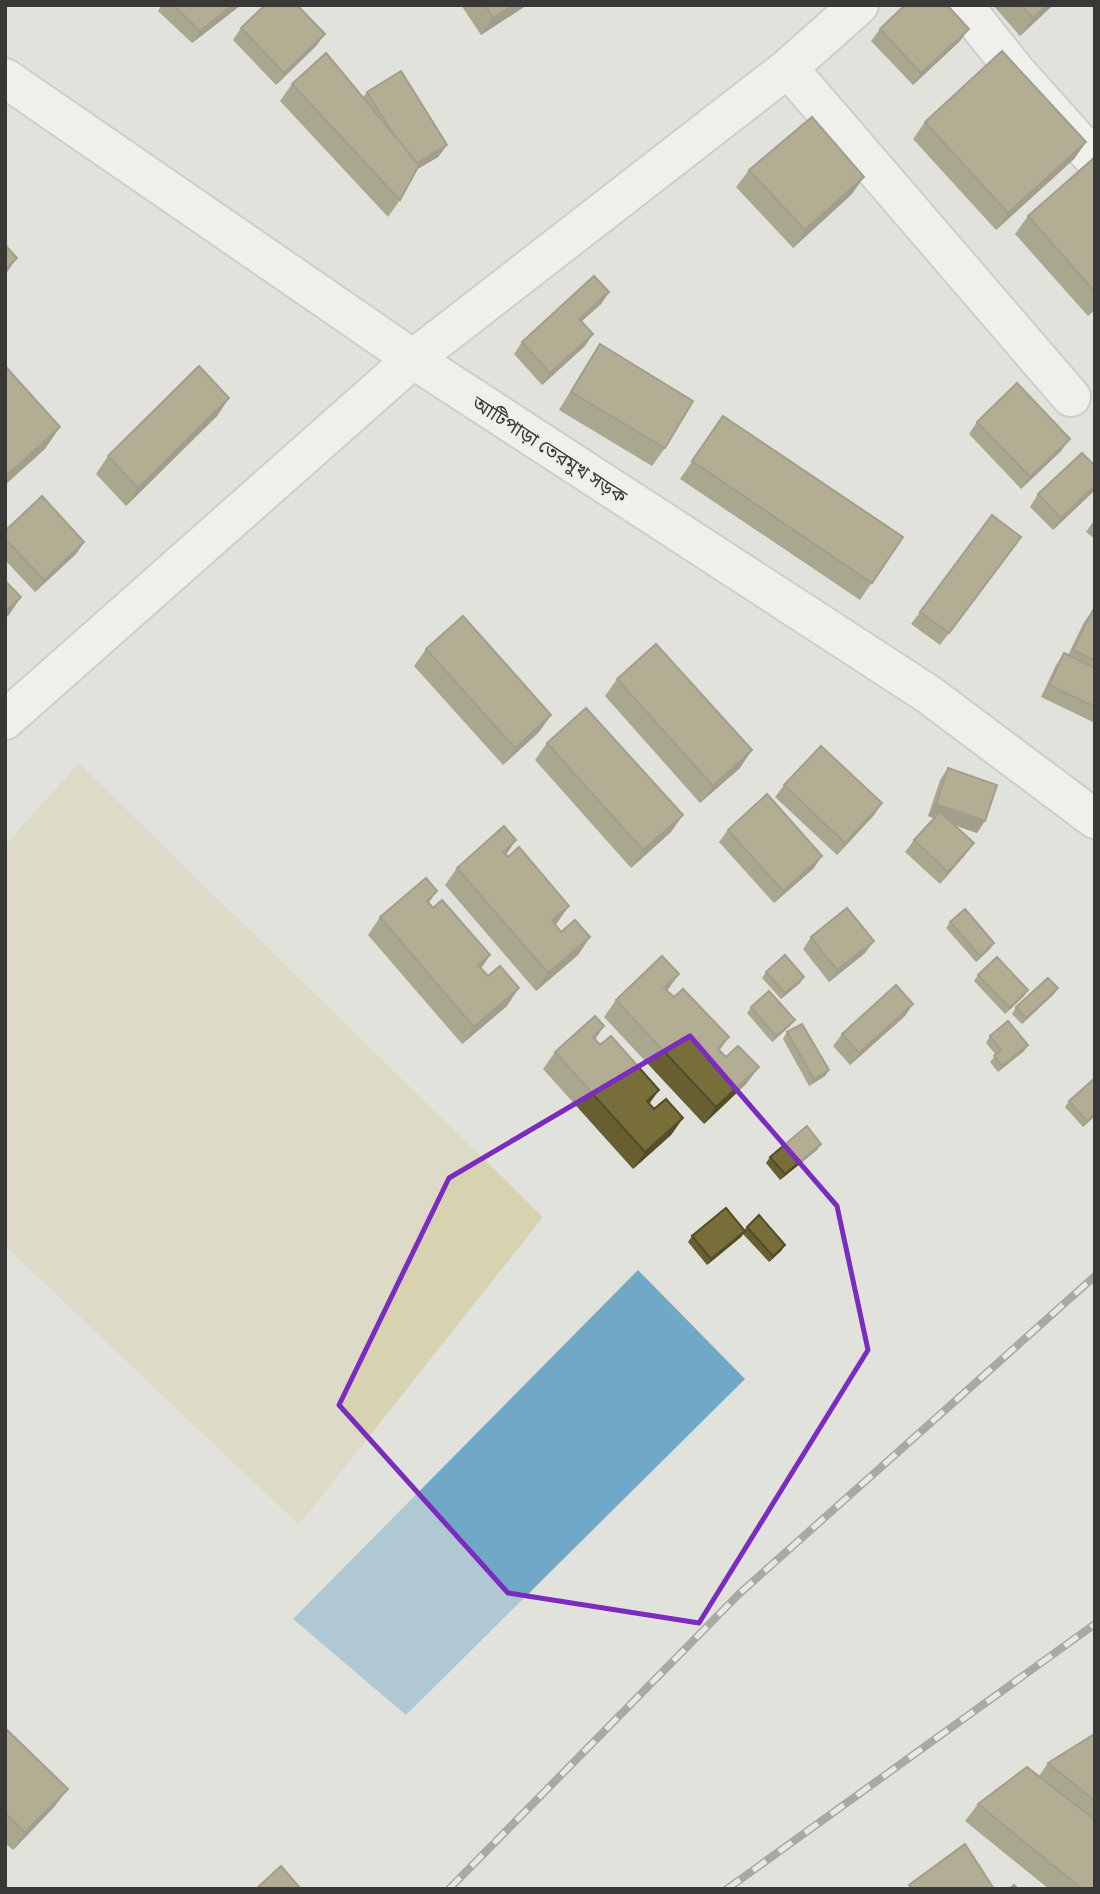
<svg xmlns="http://www.w3.org/2000/svg" width="1100" height="1894" viewBox="0 0 1100 1894" font-family="'Exo 2','Noto Sans Bengali',sans-serif">
<style>
.green{fill:#d7d2b0}
.water{fill:#72a8c7}
.lines{fill:none;stroke-linecap:round;stroke-linejoin:round}
.minor-casing{stroke:#b5b4af;stroke-width:42}
.major-casing{stroke:#b5b4af;stroke-width:42}
.minor{stroke:#fff;stroke-width:38}
.major{stroke:#fff;stroke-width:38}
.rail-casing{stroke:#62625f;stroke-width:8}
.rail{stroke:#f0efe9;stroke-width:5;stroke-dasharray:16;stroke-linecap:butt}
.wall{fill:#675f32}
.shaded-wall{fill:#544d29}
.building{fill:#786e3a;stroke:#544d29;stroke-width:2}
.marked{fill:none;stroke:#7b2cbf;stroke-width:5;stroke-linejoin:round}
.labels{text-anchor:middle;dominant-baseline:central;stroke-width:7;stroke-linejoin:round;paint-order:stroke}
.street-label{font-size:19px;fill:#383836;stroke:#f0efe9}
</style>
<rect width="100%" height="100%" fill="#e2e2dc"/>
<path class="green" d="M79,763l464,454 -244,308 -294,-279v-401z"/>
<path class="water" d="M638,1270l107,109 -339,336 -113,-96z"/>
<g class="lines">
<defs>
<path id="minor" d="M963,5l55,69 77,86
M788,68l283,329
M5,720l408,-361 375,-291 71,-63"/>
<path id="major" d="M5,78l408,281 515,335 167,125"/>
</defs>
<use href="#minor" class="minor-casing"/>
<use href="#major" class="major-casing"/>
<use href="#minor" class="minor"/>
<use href="#major" class="major"/>
<defs>
<path id="rail" d="M449,1889l290,-295 356,-318
M727,1889l368,-265"/>
</defs>
<use href="#rail" class="rail-casing"/>
<use href="#rail" class="rail"/>
</g>
<path class="wall" d="M162,5h79l-49,38 -34,-32z
M461,5h66l-46,30z
M993,5h60l-33,31z
M241,28l84,6 -9,12 -40,39 -43,-45z
M880,29l80,12 -47,44 -42,-44z
M292,84l71,13 4,-5 80,53 -9,12 -22,13 -16,30 -12,17 -108,-116z
M925,122l161,20 -12,17 -78,71 -83,-91z
M1095,157v153l-7,6 -73,-82 13,-18z
M749,170l103,24 -59,54 -57,-61z
M609,292l-8,12 -20,18 4,24 -43,39 -28,-31 8,-12z
M600,344l65,104 -13,18 -93,-56 29,-48z
M229,398l-12,18 -91,90 -30,-32 12,-18z
M723,416l180,121 -43,63 -180,-121z
M977,422l84,29 -40,38 -52,-55z
M1095,490l-42,40 -23,-23 8,-13z
M1095,519v20l-9,-7z
M5,531l79,11 -8,12 -41,38 -30,-32z
M1021,537l-81,108 -29,-21 9,-12z
M1093,610l2,1v112l-54,-26 15,-32 8,-12 4,2 16,-33z
M426,649l125,66 -12,17 -36,33 -89,-99z
M617,679l123,89 -40,35 -95,-107z
M547,743l124,89 -40,36 -96,-108z
M948,768l29,65 -23,-8 11,30 -25,29 -35,-32 9,-12 20,-22 -6,-2 12,-36z
M784,785l98,18 -8,12 -37,40 -62,-58z
M728,830l86,38 -40,35 -55,-61z
M506,855l51,68 -2,2 6,7 29,5 -12,18 -42,36 -91,-106 12,-17z
M429,903l4,5 57,47 -9,13 26,38 -45,38 -94,-109 12,-18z
M950,922l40,27 -14,13 -30,-34z
M811,937l54,16 -36,29 -26,-33z
M766,972l34,11 -19,16 -19,-21z
M679,974l-12,17 59,66 33,10 -13,17 -42,40 -100,-107 12,-17z
M978,975l46,21 -19,18 -31,-33z
M1054,994l-32,30 -10,-10 4,-7z
M751,1007l39,19 -18,16 -25,-29z
M905,1016l-55,49 -17,-19 9,-12z
M787,1032l38,44 -16,10 -26,-47z
M990,1036l38,9 -4,6 -26,21 -8,-10 6,-7 -10,-12z
M595,1040l59,69 29,9 -12,17 -38,34 -90,-100 12,-17z
M1069,1101l26,15 -12,11 -18,-20z
M821,1144l-4,6 -37,30 -14,-17 4,-6z
M747,1227l38,18 -4,6 -12,11 -26,-28 -2,3 -34,28 -19,-23 4,-6 52,-6z
M5,1728l50,78 -42,44 -8,-7z
M1095,1736v153h-46l-84,-68 13,-17 61,-28 9,-13z"/>
<path class="shaded-wall" d="M233,5h8l-49,38 8,-12z
M513,5h14l-46,30 12,-17z
M1047,5h6l-33,31 13,-18z
M969,29l-9,12 -47,44 8,-12z
M325,34l-9,12 -40,39 8,-12z
M1086,142l-12,17 -78,71 12,-17z
M447,145l-9,12 -34,20 9,-12z
M864,177l-12,17 -59,54 12,-18z
M17,258l-12,17v-6z
M609,292l-8,12 -31,27 9,-12z
M593,334l-8,12 -43,39 8,-12z
M229,398l-12,18 -91,90 12,-18z
M60,427l-15,22 -40,36v-8z
M1070,439l-9,12 -40,38 9,-12z
M1095,486v4l-42,40 8,-12z
M84,542l-8,12 -41,38 9,-12z
M21,597l-12,18 -4,3v-6z
M551,715l-12,17 -36,33 12,-17z
M752,750l-12,18 -40,35 13,-17z
M882,803l-8,12 -37,40 8,-12z
M936,804l49,17 -8,12 -49,-17z
M683,815l-12,17 -40,36 12,-18z
M516,840l-12,18 -1,-6z
M974,843l-9,12 -25,29 8,-12z
M822,856l-8,12 -40,35 9,-12z
M437,891l-12,17 2,-7z
M569,906l-12,17 -17,15 12,-18z
M590,937l-12,18 -42,36 12,-18z
M874,941l-9,12 -36,29 8,-12z
M994,943l-4,6 -14,13 4,-6z
M490,955l-12,18v-8z
M679,974l-13,17 -2,-3z
M804,977l-4,6 -19,16 4,-6z
M519,988l-12,18 -45,38 12,-17z
M1058,988l-4,6 -32,30 4,-6z
M1028,990l-4,6 -19,18 5,-6z
M913,1004l-8,12 -55,49 9,-12z
M795,1020l-5,6 -18,16 4,-6z
M604,1026l-12,18 1,-7z
M729,1037l-12,17v-6z
M1028,1045l-4,6 -26,21 4,-6z
M759,1067l-13,17 -42,40 12,-17z
M829,1070l-4,6 -16,10 5,-7z
M659,1090l-12,17v-6z
M1095,1114v2l-12,11 4,-6z
M683,1118l-12,17 -38,34 12,-17z
M821,1144l-4,6 -37,30 5,-6z
M745,1231l-4,6 -34,28 4,-6z
M785,1245l-4,6 -12,11 4,-6z
M68,1789l-13,17 -42,44 12,-18z"/>
<path class="building" d="M173,5h60l-33,26z
M265,5h32l28,29 -41,39 -43,-45z
M485,5h28l-20,13z
M905,5h42l22,24 -48,44 -41,-44z
M1021,5h26l-14,13z
M1002,51l84,91 -78,71 -83,-91z
M326,53l93,112 -19,35 -108,-116z
M401,71l46,74 -30,18 -23,-28 -27,-43z
M812,117l52,60 -59,53 -56,-60z
M1095,157v135l-67,-76z
M5,245l12,13 -12,11z
M594,276l15,16 -30,27 14,15 -43,39 -28,-31z
M600,344l93,57 -28,47 -94,-56z
M5,366l55,61 -55,50z
M199,366l30,32 -91,90 -30,-32z
M1017,383l53,56 -40,38 -53,-55z
M723,416l180,121 -31,46 -180,-122z
M1082,453l13,13v20l-34,32 -23,-24z
M42,496l42,46 -40,38 -39,-41v-8z
M992,515l29,22 -72,96 -29,-21z
M5,581l16,16 -16,15z
M1093,610l2,1v50l-22,-11z
M463,616l88,99 -36,33 -89,-99z
M656,644l96,106 -39,36 -96,-107z
M1064,653l31,15v39l-46,-22z
M586,708l97,107 -40,35 -96,-107z
M821,746l61,57 -37,40 -61,-58z
M948,768l49,17 -12,36 -49,-17z
M767,794l55,62 -39,35 -55,-61z
M940,812l34,31 -26,29 -34,-32z
M504,826l12,14 -13,12 5,5 11,-10 50,59 -17,14 9,12 14,-12 15,17 -42,36 -91,-105z
M426,878l11,13 -10,10 6,7 9,-8 48,55 -12,10 10,11 12,-10 19,22 -45,39 -94,-110z
M847,908l27,33 -37,29 -26,-33z
M965,909l29,34 -14,13 -30,-34z
M785,955l19,22 -19,16 -19,-21z
M662,956l17,18 -15,14 10,9 9,-8 46,48 -12,11 9,9 12,-11 21,21 -43,40 -100,-107z
M997,957l31,33 -18,18 -32,-33z
M1048,978l10,10 -32,30 -10,-11z
M896,985l17,19 -54,49 -17,-19z
M769,991l26,29 -19,16 -25,-29z
M595,1016l9,10 -11,11 7,8 11,-9 48,54 -12,11 7,8 12,-10 17,19 -38,34 -90,-100z
M1008,1021l20,24 -26,21 -8,-10 7,-6 -11,-14z
M802,1024l27,46 -15,9 -27,-47z
M1095,1078v36l-8,7 -18,-20z
M807,1126l14,18 -36,30 -15,-17z
M726,1208l19,23 -34,28 -19,-23z
M759,1215l26,30 -12,11 -26,-29z
M5,1728l63,61 -43,43 -20,-19z
M1093,1735l2,1v65l-47,-38z
M1027,1767l68,53v69h-13l-104,-85z
M965,1844l29,45h-82l-3,-4z
M281,1866l20,23h-45z
M1014,1885l4,4h-9z"/>
<path d="M0 0H1100V1894H0ZM690,1036l147,170 31,144 -169,273 -191,-30 -169,-188 110,-227z" fill="#e2e2dc" fill-opacity=".55" fill-rule="evenodd"/>
<path class="marked" d="M690,1036l147,170 31,144 -169,273 -191,-30 -169,-188 110,-227z"/>
<g class="labels">
<g class="street-label">
<text transform="translate(550 449) rotate(33)">আটিপাড়া তেরমুখ সড়ক</text>
</g>
</g>
<rect width="1100" height="1894" fill="none" stroke="#383836" stroke-width="14"/>
</svg>
